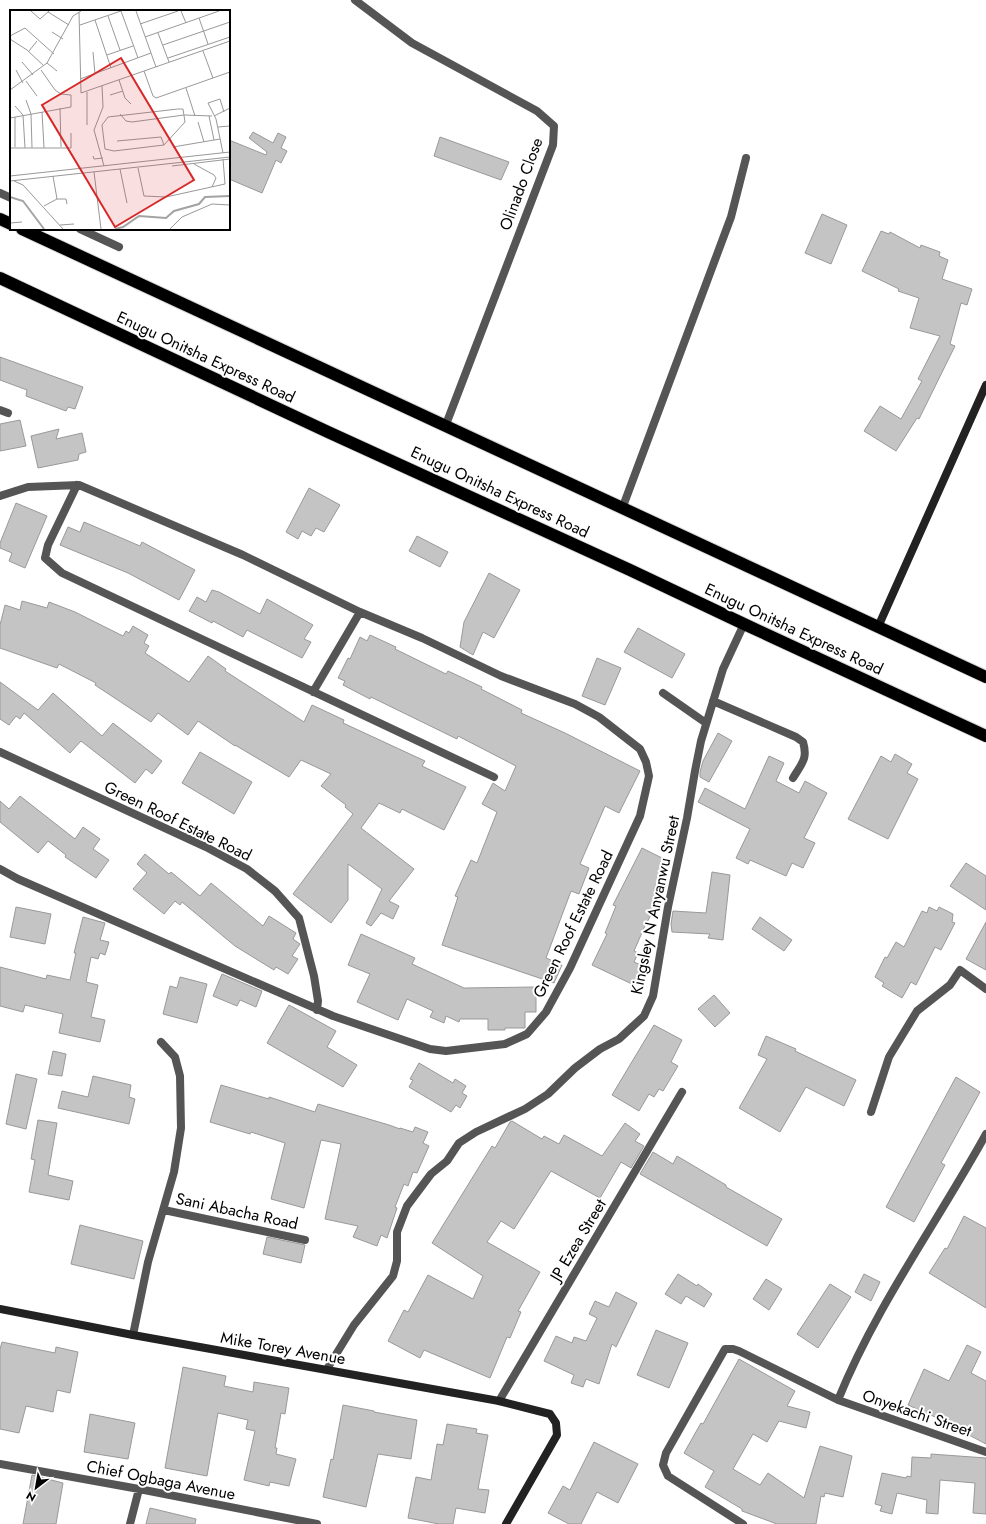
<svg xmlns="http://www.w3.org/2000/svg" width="986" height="1524" viewBox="0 0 986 1524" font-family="Jost,sans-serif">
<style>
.building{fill:#c4c4c4;stroke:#999}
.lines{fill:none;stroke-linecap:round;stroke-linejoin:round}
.highway-casing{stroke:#dbdbdb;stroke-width:14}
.street{stroke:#555;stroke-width:8}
.secondary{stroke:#222;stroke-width:8}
.highway{stroke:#000;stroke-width:12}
.labels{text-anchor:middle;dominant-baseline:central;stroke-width:4;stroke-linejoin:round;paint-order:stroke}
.street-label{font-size:16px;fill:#000;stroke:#fff}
.inset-river{fill:none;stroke:#a3a3a3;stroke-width:2}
.inset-road{fill:none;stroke:#999;stroke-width:1}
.view{fill:#d62828;fill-opacity:0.15;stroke:#d62828;stroke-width:2}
.inset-edge{fill:none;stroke:#000;stroke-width:2}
</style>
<rect width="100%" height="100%" fill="#fff"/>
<path class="building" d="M253,132l20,11 5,-10 8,4 -5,11 6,3 -6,12 -5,-3 -14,33 -33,-14v-39l37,15 1,-3 -18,-14z
M440,137l69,25 -8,18 -67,-24z
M822,214l25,11 -16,39 -26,-11z
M881,231l8,3 1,-2 30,16 1,-3 19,7 -1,4 9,4 -6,19 30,10 -5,16 -6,-2 -11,41 5,2 -36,73 -2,-1 -21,33 -32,-20 16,-25 21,13 21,-38 -4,-2 22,-43 -30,-8 9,-30 -21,-7 1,-2 -37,-18z
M0,357l83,30 -8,22 -7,-2 -2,4 -40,-15 1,-6 -27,-10z
M20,420l6,26 -26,5v-27z
M59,429l-3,10 26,-6 4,19 -7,2 -1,6 -40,8 -7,-32z
M309,488l31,17 -16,27 -8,-4 -5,8 -9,-5 -4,8 -12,-7z
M16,503l31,13 -22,52 -16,-7 3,-8 -12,-5v-5z
M84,522l56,24 2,-4 53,28 -16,30 -51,-27 -68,-28 8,-18 12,5z
M417,536l31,16 -8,15 -31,-16z
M489,573l31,17 -26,48 -11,-6 -10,23 -13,-8 4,-25z
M212,590l7,2 41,22 7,-15 46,26 -9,14 7,3 -9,16 -55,-28 -4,7 -30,-16 -1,2 -23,-12 8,-14 9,5z
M22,601l25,7 2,-6 26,10 48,24 3,-5 3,2 4,-7 15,9 -4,8 5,3 -4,7 44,29 19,-26 18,13 -1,2 79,51 8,-17 32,15 -1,3 82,38 -3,5 44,21 -22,43 -42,-21 -2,4 -21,-10 -18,25 53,41 -25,32 10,5 -6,13 -12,-6 -10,13 -5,-3 16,-34 -34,-25v36l-17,23 -38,-29 60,-80 -8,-7 1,-2 -25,-19 10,-12 -30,-14 -12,17 -54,-32v1l-37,-25 -10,14 -30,-22 -7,9 -56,-37 1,-2 -37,-19 -2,4 -57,-20v-23l5,-20 15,5z
M638,628l47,26 -13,24 -48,-26z
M370,635l26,12 -1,2 51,25 2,-3 34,16 -1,2 41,21 -1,3 44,20 75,38 -21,42 -14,-7 -25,58 9,4 -10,26 -8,-3 -25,67 16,7 -8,18 -112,-38 16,-48 -3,-1 16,-36 6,3 20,-51 -15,-8 11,-21 12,8 11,-25 -58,-30 -1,3 -86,-42 -1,2 -27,-14 2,-4 -7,-3 10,-20 2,1 10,-22 7,4z
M597,658l24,10 -16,37 -23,-9z
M0,682l38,28 15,-17 49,43 11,-13 49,38 -10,13 -6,-5 -11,14 -54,-42 -11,12 -46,-40 -4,6 -4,-3 -7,9 -9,-6z
M718,733l14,8 -23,41 -9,-5v-5l3,-11z
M200,752l52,30 -18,32 -52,-31z
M895,754l17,10 -5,9 11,6 -30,60 -40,-20 33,-63 10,6z
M769,756l15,7 -8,18 23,12 6,-12 22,12 -23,45 11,5 -12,25 -11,-5 -6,13 -36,-16 -2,4 -12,-6 14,-29 -52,-27 7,-14 40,21z
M20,796l55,43 8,-12 17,12 -7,10 16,11 -13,18 -31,-21 1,-2 -18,-14 -10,12 -38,-31v-21l9,8z
M642,848l26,13 -14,28 8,5 -18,34 -10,23 4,2 -4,9 9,4 -9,19 -42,-20 15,-31 -2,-1 11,-27 -3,-1z
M145,854l24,20 2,-2 29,24 11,-13 52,43 6,-10 27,17 -3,6 7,5 -8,12 6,3 -10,15 -12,-7 -2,3 -39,-24 -53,-44 -2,3 -5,-4 -11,13 -31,-25 14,-16 -10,-9z
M966,863l20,13v34l-36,-24z
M712,872l18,3 -7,65 -15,-2 2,-4 -38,-2 -1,-8 2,-13 33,2z
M16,907l35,7 -6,30 -35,-7z
M929,907l8,4 2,-4 14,7 -1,8 3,1 -14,27 -6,-3 -19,38 -5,-3 -9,16 -20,-12 2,-3 -9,-6 10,-20 2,1 9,-16 8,5 18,-36 5,2z
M83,917l22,6 -5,17 9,2 -4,13 -5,-2 -2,6 -7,-2 -5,25 12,3 -7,32 14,3 -5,22 -41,-9 4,-19 -38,-9 -2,7 -23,-6v-39l46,12 1,-4 23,5 6,-27h-2z
M760,917l32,23 -8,11 -32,-22z
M986,922v48l-20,-11z
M361,934l54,24 -3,6 52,24 72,-1v25h-11v16h-20v2h-17v-11h-28l-1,3 -13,-6 -2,7 -14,-6 3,-6 -26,-12 -9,21 -41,-18 13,-28 -22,-9z
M222,974l40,17 -6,16 -16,-7 -3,6 -24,-10z
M180,977l27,7 -10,39 -34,-9 7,-28 7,2z
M714,995l16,18 -15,14 -17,-18z
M289,1005l47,26 -9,16 30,18 -14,22 -76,-44z
M654,1025l28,15 -11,22 7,4 -15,25 -4,-2 -5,8 -5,-3 -10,17 -27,-16z
M766,1036l30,13 -1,2 61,29 -12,26 -38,-19 -26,45 -41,-24 28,-49 -9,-4z
M53,1051l13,3 -4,22 -14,-2z
M419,1063l34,20 2,-4 11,7 -4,7 5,3 -7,12 -4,-3 -5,7 -42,-25 4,-7 -3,-1z
M16,1074l21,5 -11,50 -20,-5z
M93,1076l38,9 -2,12 6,2 -6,25 -71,-16 4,-17 26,6z
M956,1077l24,15 -39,71 4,2 -31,57 -28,-15z
M221,1085l48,14v-2l46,15 3,-8 71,21 11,4v-1l13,4 2,-5 13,5 -5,11 6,3 -12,27 -4,-1 -5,14 -4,-2 -9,23 2,1 -10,30 -6,-3 -4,11 -24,-9 5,-11 -33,-7 16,-75 -20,-4 -17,68 -33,-9 14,-56 -34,-11 -1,2 -40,-12z
M38,1120l19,3 -9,52 25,6 -4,19 -40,-8 6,-32 -4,-1z
M512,1121l30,18 2,-3 15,8 5,-9 38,21 23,-33 15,11 -5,7 9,5 -13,22 -10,-6 -21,36 -49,-27 -37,58 -13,-8 -14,21 53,30 -22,39 3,1 -11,26 -3,-1 -17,41 -66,-28 -4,8 -32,-17 16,-31 4,2 20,-37 45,24 10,-23 -51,-33 60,-97 3,2 15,-26z
M653,1152l20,12 4,-8 49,29v2l56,32 -15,27 -127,-72z
M964,1216l22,12v80l-57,-35 16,-25 2,1z
M80,1225l63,16 -9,38 -63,-15z
M267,1237l38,8 -4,18 -38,-9z
M678,1274l19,12 1,-2 14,10 -8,13 -18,-11 -5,8 -16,-10z
M864,1274l16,8 -9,19 -16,-9z
M766,1279l16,10 -13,21 -16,-11z
M830,1284l21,13 -33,51 -21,-14z
M616,1292l21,11 -21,44 -4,-3 -13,40 -13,-5 -3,8 -12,-4 3,-8 -30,-14 12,-25 16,7 2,-6 12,4 11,-23 -8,-4 6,-13 14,6z
M656,1330l32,13 -19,45 -32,-13z
M2,1342l53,11 1,-6 22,5 -8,41 -13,-3 -4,22 -27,-6 -7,27 -19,-4v-80z
M967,1345l14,7 -10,21 15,8v63l-51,-27 -27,-12 16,-36 25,12z
M739,1359l56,32 -8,15 23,6 -4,16 -27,-7 -12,21 -14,-8 -20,35 27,16 8,-12 36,25 16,-52 32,10 -9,41 -18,-4 -1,4 -3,-1 -5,28h-39l-35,-13v-2l-37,-22 9,-16 -30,-18 17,-30 2,1z
M183,1367l43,9 -2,10 29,6 1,-10 35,6 -4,26 -4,-1 -6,35h2l-1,6 20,5 -7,27 -19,-4 -1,4 -25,-6 11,-49 -9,-2 2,-9 -30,-7 -11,63 -42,-8z
M343,1405l31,6v1l43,8 -6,39 -33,-5 -12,53 -43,-10 8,-38 2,1z
M90,1414l45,9 -7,36 -44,-7z
M447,1424l30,5 -1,4 12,2 -10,54 11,1 -4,23 -29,-5 -3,16h-14l-31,-6 8,-41 15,3 6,-36 6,1z
M594,1442l44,22 -20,39 -21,-11 -16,32h-12l-21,-11 15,-27 7,4z
M931,1454l55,4v56l-13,-1 2,-30 -35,-3 -2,34 -12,-1 1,-13 -30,-7 -5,21 -12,-3 2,-5 -7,-2 7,-31 24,5 1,-2 4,1 1,-20 19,1z
M32,1475l31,8 -7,41h-33z
M150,1508l46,11 -1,5h-49z"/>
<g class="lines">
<defs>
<path id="highway" d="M0,219l11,5
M22,229l964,448
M0,278l328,154 302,138 114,54 242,112"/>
</defs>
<use href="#highway" class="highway-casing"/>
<path class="street" d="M355,0l57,43 125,68 17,15 -1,19 -108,282
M0,193l11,5
M80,229l39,18
M0,410l8,3
M77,485l-29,60 -3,13 17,15 432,204
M0,496l28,-9 51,-2 164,70 117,57 62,26 79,38 74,28 24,13 41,32 6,13 3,14 -9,40 -70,152 -24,44 -19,22 -22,10 -59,7 -16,-2 -97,-33 -315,-137 -18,-10
M622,509l109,-292 15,-59
M313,692l47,-80
M663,693l43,30
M713,701l83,36 7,5c5,17 -1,21 -10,36
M0,752l206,95 41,22 28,22 24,27 15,58 4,25 -1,9
M871,1112l18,-55 28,-46 33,-26 10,-15 26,19
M164,1210l141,30
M133,1335l15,-73 26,-90 7,-44 -1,-52 -5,-19 -14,-15
M327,1369l27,-44 39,-49 4,-15v-29l10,-26 24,-32 16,-13 12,-18 17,-11 49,-23 23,-15 27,-26 25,-19 19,-10 25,-23 9,-20 15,-89 19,-89 8,-47 6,-30 22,-72 21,-45
M838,1400c38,-94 99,-177 148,-266
M499,1401l183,-309
M0,1464l139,25 178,35
M130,1524l9,-35
M743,1524l-75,-48 -5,-11 3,-12 59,-104h8l6,2 99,49 148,52"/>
<path class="secondary" d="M878,627l108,-242
M0,1309l133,26 366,66 51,13 6,9 1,12 -51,89"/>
<use href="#highway" class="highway"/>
</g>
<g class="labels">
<g class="street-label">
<text transform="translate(521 184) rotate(-70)">Olinado Close</text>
<text transform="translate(206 357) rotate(25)">Enugu Onitsha Express Road</text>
<text transform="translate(500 492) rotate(25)">Enugu Onitsha Express Road</text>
<text transform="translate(794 629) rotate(25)">Enugu Onitsha Express Road</text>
<text transform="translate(178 821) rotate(26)">Green Roof Estate Road</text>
<text transform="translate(655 905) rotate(-78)">Kingsley N Anyanwu Street</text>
<text transform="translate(573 924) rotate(-64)">Green Roof Estate Road</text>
<text transform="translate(237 1211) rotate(12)">Sani Abacha Road</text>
<text transform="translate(578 1240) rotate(-59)">JP Ezea Street</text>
<text transform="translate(283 1348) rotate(10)">Mike Torey Avenue</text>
<text transform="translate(917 1413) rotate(19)">Onyekachi Street</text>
<text transform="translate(161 1480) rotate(11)">Chief Ogbaga Avenue</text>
</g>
</g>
<g transform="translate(10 10)">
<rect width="220" height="220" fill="#fff"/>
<path class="inset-river" d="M0,187l13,4 21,28M105,219l8,-2 16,-11 27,2 8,-7 25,-7 6,-7 25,-1"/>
<path class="inset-road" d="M21,1l9,8 9,-8M111,1l17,47M126,1l20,56M171,1l5,12M38,2l21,13M69,2l2,81M98,6l12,34M189,8l9,26M85,10l16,48M130,14l38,-13M70,15l41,-14M42,22l11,7M148,23l11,29M0,26l15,-8 29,26M135,27l74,-26M0,29l17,11 17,16M153,35l67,-23M19,41l8,-10M193,41l10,27M83,42l2,22M97,45l26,-9M158,48l62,-21M12,52l11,13M37,53l10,8M6,60l7,13M134,61l9,25 3,2 74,-26M70,69l71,-26M109,70l6,18 6,6M16,71l11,15M92,76l1,21 -9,23 10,36M176,78l9,28M0,80l37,-27 26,-47 8,-5M77,82v33M71,83l149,-52M100,85l13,-4M16,90l5,14 1,34M5,96l8,9 2,33M50,98l1,39M168,99h5l2,13 -21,23 -50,6 -9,-2 -3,-24 6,-8zM32,102l2,36M110,104l6,7 6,1 52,-7 28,1M199,106l5,24M204,106l16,-8M5,107v30M0,108l61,-11v-12l-10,-1 -6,-4 -14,-20M188,112l6,20M208,117l12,-1M107,131l44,-4 3,8M163,137l47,-8M0,138h61v-15M213,143l-7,-34 -8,-16 12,-4 4,13M83,146l1,3 9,-1M184,154l20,11 2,3 -4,9M162,156l58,-7M128,158l6,28 22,1 59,-13 -2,-25M110,159l7,34M84,162l7,57M0,166l220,-24M43,166l4,23M0,171l220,-24M4,171l9,4 40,44M34,196l13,-7h9l1,5M0,213l12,-1M50,215l14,-1M160,219l12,-12 30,-13 18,1"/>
<path class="view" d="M111,48l73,122 -79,47 -73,-122z"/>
<rect width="220" height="220" class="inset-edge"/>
</g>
<g transform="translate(36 1488) rotate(211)" stroke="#ffffff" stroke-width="3" paint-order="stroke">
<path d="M0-3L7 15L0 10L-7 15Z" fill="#000000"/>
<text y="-6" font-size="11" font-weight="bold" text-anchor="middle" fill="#000000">N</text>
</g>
</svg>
